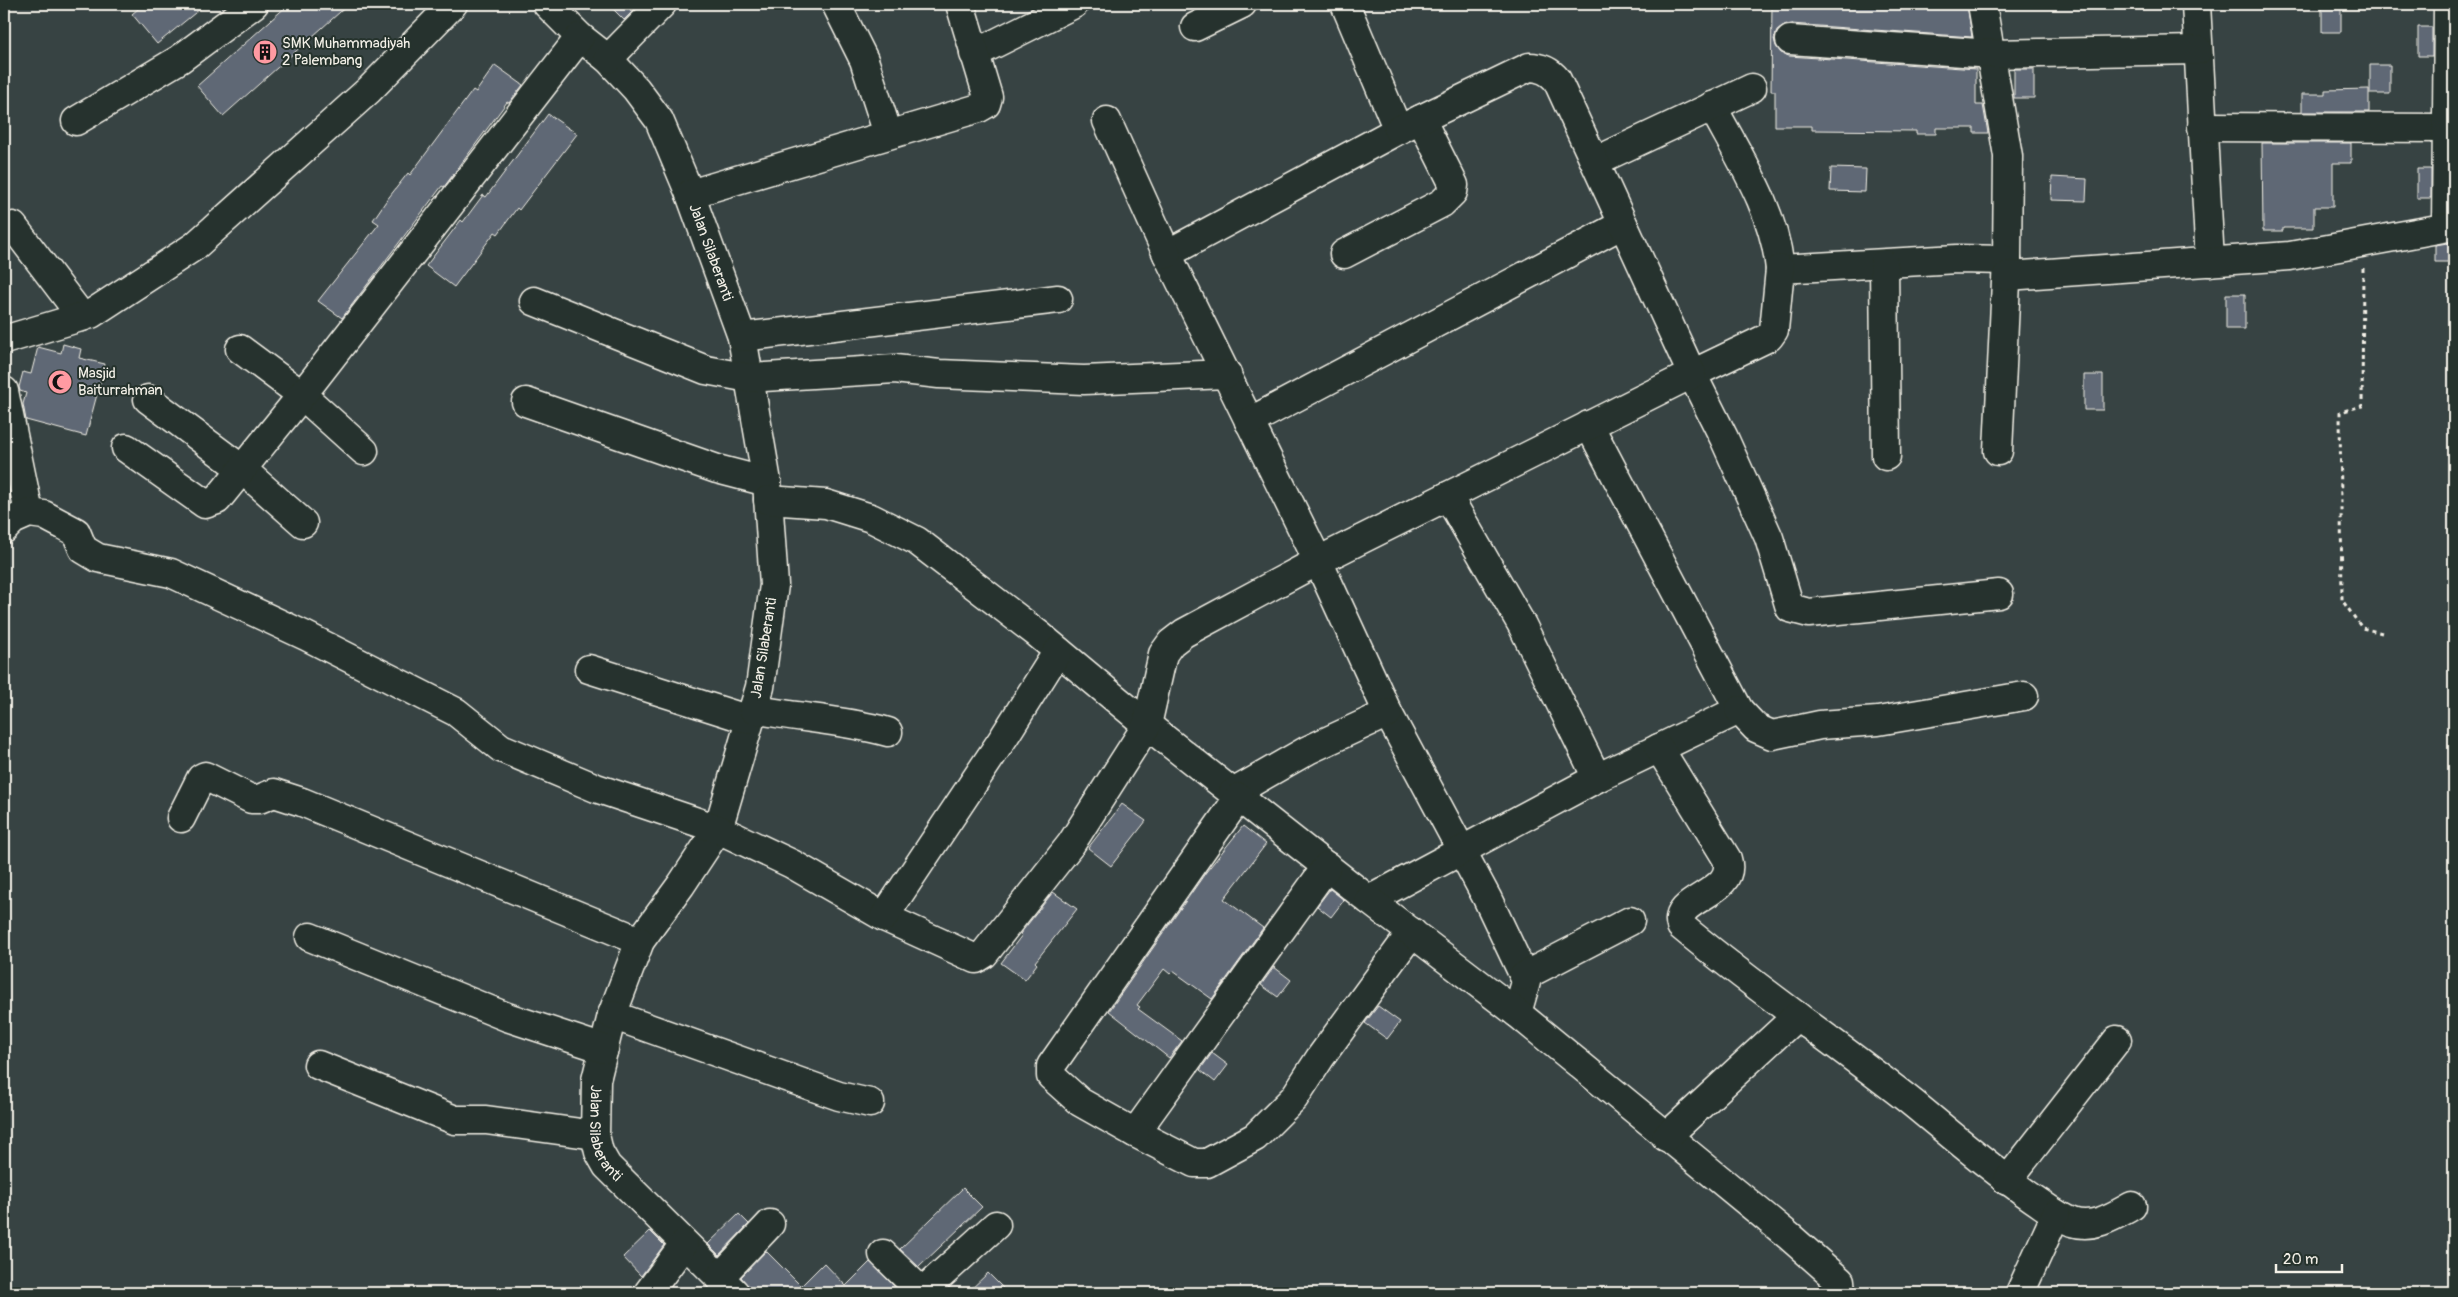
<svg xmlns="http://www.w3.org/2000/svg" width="2458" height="1297" viewBox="0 0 2458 1297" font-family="Pangolin,sans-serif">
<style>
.building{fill:#5f6875;stroke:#f4f1e8}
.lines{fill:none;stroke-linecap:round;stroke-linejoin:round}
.minor-casing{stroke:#f4f1e8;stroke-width:31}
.path{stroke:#f4f1e8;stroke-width:3;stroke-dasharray:4 4;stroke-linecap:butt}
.minor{stroke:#26332d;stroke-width:28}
.labels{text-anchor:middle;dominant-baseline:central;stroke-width:4;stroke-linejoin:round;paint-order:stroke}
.poi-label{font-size:15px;fill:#f4f1e8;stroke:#26332d;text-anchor:start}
.street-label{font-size:15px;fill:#f4f1e8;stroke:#26332d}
</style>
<rect width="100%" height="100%" fill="#374343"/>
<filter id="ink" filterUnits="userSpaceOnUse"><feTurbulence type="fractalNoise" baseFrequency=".02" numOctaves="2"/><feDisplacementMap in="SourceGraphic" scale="10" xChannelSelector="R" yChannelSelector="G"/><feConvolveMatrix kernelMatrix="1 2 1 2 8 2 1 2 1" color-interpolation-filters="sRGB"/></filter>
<g filter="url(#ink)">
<path class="building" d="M144,4h62l-49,40 -25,-30z
M289,4h60l-126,112 -26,-30z
M608,4h32l-16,16z
M1772,4h195l5,33 -181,-13 -7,2 -7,5 -3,8 2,7 5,7 8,3 187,13v36h7l5,28h-14v-5h-38v6h-20v-3l-104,-1v-4h-37v-35h-4z
M2322,4h19v28h-19z
M2418,27h14v29h-14z
M495,65l28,20 -14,18 -2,-1 -63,85 -2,-1 -100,132 -24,-17 61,-77 -6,-4 13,-19 22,-28 2,2 63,-85 3,2z
M2370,65h20v29h-20z
M2014,69h20v29h-20z
M2369,89v23h-67v-18h23v-4z
M548,114l29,20 -58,76 -2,-2 -19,26 -3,-2 -41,55 -28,-21 35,-46 2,2 20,-27 3,2z
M2262,143h89v20h-18v44h-19v21h-31v3h-20z
M1831,168l35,1 -1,23 -35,-1z
M2417,169h14v29h-14z
M2052,177l35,2 -1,22 -35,-1z
M2454,242v20h-19v-17z
M2226,294h19v35h-19z
M63,344l18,5 -2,9 26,6 -19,72 -60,-16 -3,-16 3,-11 -6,-2 -1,-4 4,-15 8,2 7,-27 23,6z
M2084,375h19v35h-19z
M1122,804l24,17 -35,45 -23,-18z
M1243,826l23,18 -42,55 39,29 -51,71 -39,-28 -3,3 -6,-5 -27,36 3,2 -2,2 44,32 -13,17 -60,-47 97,-139z
M1330,889l14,11 -13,17 -14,-11z
M1053,892l24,17 -42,53 2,2 -12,16 -24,-17 21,-28 -2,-1z
M1274,967l17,13 -13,17 -17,-12z
M1378,1006l22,16 -13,17 -22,-16z
M1212,1053l16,12 -13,17 -15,-12z
M963,1188l19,19 -63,60 -19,-18z
M739,1214l10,10 -30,31 -11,-11z
M650,1231l14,14 -23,31 -18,-19z
M766,1251l35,35 23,-23 22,23 24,-24 31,31h-151v-5l-9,-11z
M988,1273l20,20h-41z"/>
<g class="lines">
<defs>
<g id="minor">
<path id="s1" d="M547,4l33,33 28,22 28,30 23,31 31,74 52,143 25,145 7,103 -14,102 -42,142 -37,56 -41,56 -28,74 -16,65 -1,55 4,17 8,14 128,127"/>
<path d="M836,4l28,56 24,74"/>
<path d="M1345,4l53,126 -231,124 151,307 70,152 99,185 37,78 2,6 -9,31"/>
<path d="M1982,4l26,152 -1,104 -9,191"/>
<path d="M2196,4l14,258"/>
<path d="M1195,27l47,-23"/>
<path d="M1790,40l202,14 206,-4"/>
<path d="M974,54l100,-50"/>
<path d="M608,59l54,-55"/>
<path d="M1712,106c28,53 62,103 68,163l177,-10 50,1"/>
<path d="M76,121l104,-62 74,-55"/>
<path d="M1107,121l60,133"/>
<path d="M2202,127l244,1"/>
<path d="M1596,161l156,-73"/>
<path d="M690,194l289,-86 7,-4 2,-7 -28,-93"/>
<path d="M13,226l69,91"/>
<path d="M2446,226l2,-222"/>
<path d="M1344,254l98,-51 11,-11 1,-7 -33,-66"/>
<path d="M1884,264l2,192"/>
<path d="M1780,269l-6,61 -5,7 -77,37 32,64 45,100 21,70 19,5 190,-19"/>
<path d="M2007,276l283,-20 164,-30"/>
<path d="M534,301l172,69 43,8 146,-9 44,5 145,6 143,-6"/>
<path d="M742,337l316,-38"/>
<path d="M4,340l87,-26 104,-68 174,-156 84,-86"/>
<path d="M240,349l62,46 62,56"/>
<path d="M4,391l25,122"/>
<path d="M148,399l95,71 60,53"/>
<path d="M526,402l191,67 50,13"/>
<path d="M1249,422l374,-198"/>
<path d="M1589,425l150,285 -142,68"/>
<path d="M126,448l79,56 12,-4 85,-105 278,-358"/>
<path d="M768,500l58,4 45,14 46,23 121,93 109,91 222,175 228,-122 -75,-153 -74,-129"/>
<path d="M4,529l9,-9 16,-7 15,2 32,17 7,17 15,9 73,15 135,63 150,76 45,36 95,40 122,41 74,35 92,53 92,42 8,-5 87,-110 76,-119 16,-71 8,-11 13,-10 134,-72 374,-187 -135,-294c-7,-9 -16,-13 -28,-13l-131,63"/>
<path d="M589,669l161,51"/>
<path d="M753,709c45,9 91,11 135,23"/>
<path d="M1739,710l17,18 16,7 48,-10 58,-4 146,-25"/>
<path d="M1659,748l68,111c11,36 -56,38 -46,67 75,63 157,118 234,179 39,32 77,65 119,94 12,8 24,18 38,23 22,7 42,-6 60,-16"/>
<path d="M1233,793l75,-43 80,-37"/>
<path d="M181,818l20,-40 4,-2 46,23h8l15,-6 28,9 338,139"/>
<path d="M1327,866l-192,267 59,30h13l48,-26 39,-39 26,-40 92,-126"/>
<path d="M1369,900l148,113 273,224 50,44 1,12"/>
<path d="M884,917l120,-180 54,-86"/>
<path d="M310,937l197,80 97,32"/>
<path d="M1524,976l106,-55"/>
<path d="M612,1015l227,81 31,7"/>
<path d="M318,1065l137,55h31l109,15"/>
<path d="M1135,1133l-55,-31 -29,-26v-10l188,-269"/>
<path d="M1666,1137l131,-121"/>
<path d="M2007,1181l110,-141"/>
<path d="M883,1254l40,39"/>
<path d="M719,1278l51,-54"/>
<path d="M922,1292l74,-67"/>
<path d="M648,1293l36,-49"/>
<path d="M2020,1293l36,-79"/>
</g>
</defs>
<use href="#minor" class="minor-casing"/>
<path class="path" d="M2363,268l-1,138 -22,6 2,188 20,28 20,5"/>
<use href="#minor" class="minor"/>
</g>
</g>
<defs>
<symbol id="building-disc" viewBox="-11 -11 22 22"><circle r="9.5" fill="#ff9aa2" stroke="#26332d"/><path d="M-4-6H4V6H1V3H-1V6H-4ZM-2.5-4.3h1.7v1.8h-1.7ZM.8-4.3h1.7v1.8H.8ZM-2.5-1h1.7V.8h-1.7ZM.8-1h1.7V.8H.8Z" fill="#111"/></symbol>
<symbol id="mosque-disc" viewBox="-11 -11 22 22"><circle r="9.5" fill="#ff9aa2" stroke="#26332d"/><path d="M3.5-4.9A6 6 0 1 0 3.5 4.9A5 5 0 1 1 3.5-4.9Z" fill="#111"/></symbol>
</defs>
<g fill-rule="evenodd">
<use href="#building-disc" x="251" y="38" width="28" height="28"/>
<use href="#mosque-disc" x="46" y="368" width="28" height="28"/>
</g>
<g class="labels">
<g class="poi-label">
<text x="282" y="43">SMK Muhammadiyah<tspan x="282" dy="17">2 Palembang</tspan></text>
<text x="78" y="373">Masjid<tspan x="78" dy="17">Baiturrahman</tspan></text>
</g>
<g class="street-label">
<text stroke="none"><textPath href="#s1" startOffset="304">Jalan Silaberanti</textPath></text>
<text transform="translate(764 648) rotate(-81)">Jalan Silaberanti</text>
<text stroke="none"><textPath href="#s1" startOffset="1234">Jalan Silaberanti</textPath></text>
</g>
</g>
<rect width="2458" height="1297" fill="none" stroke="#26332d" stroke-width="20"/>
<rect x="10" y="10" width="2438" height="1277" fill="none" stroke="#f4f1e8" stroke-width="2" filter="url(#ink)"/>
<path d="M2276 1264v8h66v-8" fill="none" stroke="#f4f1e8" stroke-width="2.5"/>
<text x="2283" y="1264" font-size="15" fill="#f4f1e8" stroke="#26332d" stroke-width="4" paint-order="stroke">20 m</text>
</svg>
